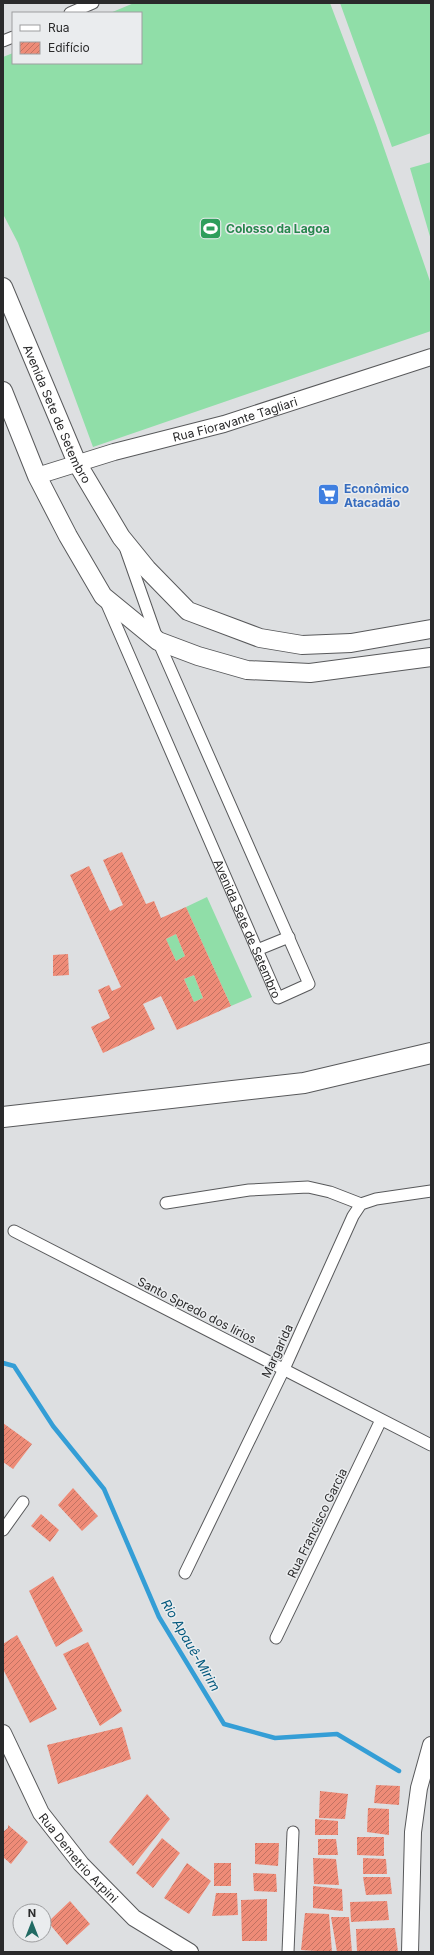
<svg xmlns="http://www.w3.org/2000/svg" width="434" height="1955" viewBox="0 0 434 1955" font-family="Inter,sans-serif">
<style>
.garden{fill:#90dea8}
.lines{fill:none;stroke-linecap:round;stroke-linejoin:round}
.stream{stroke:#349ed6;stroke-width:4.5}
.building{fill:url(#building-hatch);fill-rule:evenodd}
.street-casing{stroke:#58595b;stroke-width:13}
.secondary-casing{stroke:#58595b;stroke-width:18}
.primary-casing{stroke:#58595b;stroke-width:20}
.highway-casing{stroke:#58595b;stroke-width:22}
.street{stroke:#fff;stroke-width:11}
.secondary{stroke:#fff;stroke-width:16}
.primary{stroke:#fff;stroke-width:18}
.highway{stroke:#fff;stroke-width:20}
.labels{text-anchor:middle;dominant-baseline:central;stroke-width:3;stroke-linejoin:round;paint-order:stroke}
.leisure-label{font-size:12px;font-weight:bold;fill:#27864d;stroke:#eaecee;text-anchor:start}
.street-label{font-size:12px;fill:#2a2a2b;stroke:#eaecee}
.shop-label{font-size:12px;font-weight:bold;fill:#366cbe;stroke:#eaecee;text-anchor:start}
.water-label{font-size:13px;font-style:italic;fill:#03587d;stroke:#eaecee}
</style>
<defs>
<pattern id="building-hatch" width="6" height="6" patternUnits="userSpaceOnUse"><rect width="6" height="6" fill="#ee8b77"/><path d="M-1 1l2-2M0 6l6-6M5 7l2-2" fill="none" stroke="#c17262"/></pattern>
</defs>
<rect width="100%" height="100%" fill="#dddfe1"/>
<path class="garden" d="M134,3h196l46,122 55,159v47l-338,116 -75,-204 -15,-29v-157l10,-4v10h128v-50h-31z
M340,3h91v130l-39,14z
M431,162v78l-21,-72z
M207,897l45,100 -21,9 -45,-99z
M176,934l9,22 -9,5 -10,-22z
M194,975l9,23 -9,4 -10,-23z"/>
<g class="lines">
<path class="stream" d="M3,1363l11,3 39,60 51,63 55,128 65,107 51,14 62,-4 62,37"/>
</g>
<path class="building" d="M122,852l24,52 8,-3 7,17 25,-11 45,99 -54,24 -16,-34 -18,8 12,25 -52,24 -12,-26 19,-9 -12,-28 11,-5 3,6 9,-4 -51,-112 19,-9 21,45 13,-6 -20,-45zM176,934l9,22 -9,5 -10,-22zM194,975l9,23 -9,4 -10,-23z
M68,954l1,21 -16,1v-21z
M3,1423l29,21 -19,25 -10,-7z
M73,1488l25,28 -16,15 -24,-26z
M41,1514l18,16 -9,12 -19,-16z
M53,1576l30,55 -27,16 -27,-56z
M17,1635l40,74 -27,14 -27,-54v-25z
M88,1642l34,69 -22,15 -37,-72z
M122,1727l9,32 -73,25 -11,-39z
M376,1785l24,1 -1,19 -25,-2z
M320,1791l28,3 -3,25 -26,-1z
M147,1794l23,25 -37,47 -24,-24z
M368,1808l21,1v26l-22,-3z
M315,1819l23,2v14h-23z
M8,1825l20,17 -17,22 -8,-7v-25l5,-4z
M357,1837h27v19l-27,-1z
M162,1838l18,15 -27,35 -17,-15z
M318,1839h18l2,16h-20z
M255,1843h24l-1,23 -23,-2z
M313,1858l23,1 3,26 -25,-1z
M363,1858l23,1 1,15h-24z
M187,1863l24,18 -22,33 -25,-16z
M214,1863h17v23h-17z
M253,1873l23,1 1,18 -23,-1z
M363,1877h27l2,17 -26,1z
M313,1886l29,3 1,22 -30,-3z
M216,1893h21l1,22 -26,1z
M267,1899v42h-25l-1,-41z
M70,1901l20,23 -23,21 -19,-23z
M387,1901l2,19 -38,2 -1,-20z
M305,1913l24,1 3,38 -31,-2z
M331,1917h18l3,35h-15z
M395,1928l3,24h-41l-1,-23z"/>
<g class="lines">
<defs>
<g id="street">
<path d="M70,13l23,-10"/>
<path d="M3,41l10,-4"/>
<path id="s1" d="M106,602l172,396 31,-14 -151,-343 -32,-91"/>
<path d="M257,950l32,-13"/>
<path d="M166,1203l83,-13 59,-3 22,5 31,12"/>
<path d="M14,1231l417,214"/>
<path d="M3,1530l20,-28"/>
<path d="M185,1573l99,-204 69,-153 8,-12 15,-5 55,-8"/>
<path d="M276,1638l105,-218"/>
<path d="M288,1952l5,-120"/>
</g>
<g id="secondary">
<path id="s2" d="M37,476l77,-24 110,-28 207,-67"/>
<path id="s3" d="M3,1733l38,80 40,51 53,54 56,34"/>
<path d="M410,1952l3,-120 6,-44 12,-43"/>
</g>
<g id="primary">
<path id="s4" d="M3,287l74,176 44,74 26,32 41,42 72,27 42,7 49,-2 80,-14"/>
<path d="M3,391l34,85 31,60 35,60 55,45 40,15 49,14 63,3 121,-16"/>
</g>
<path id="highway" d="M3,1117l301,-34 127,-30"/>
</defs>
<use href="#street" class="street-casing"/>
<use href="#secondary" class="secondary-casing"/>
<use href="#primary" class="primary-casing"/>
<use href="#highway" class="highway-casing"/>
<use href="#street" class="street"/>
<use href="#secondary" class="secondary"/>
<use href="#primary" class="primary"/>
<use href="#highway" class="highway"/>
</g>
<defs>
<symbol id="stadium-square" viewBox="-11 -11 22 22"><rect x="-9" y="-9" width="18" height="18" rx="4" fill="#2e9e5b" stroke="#eaecee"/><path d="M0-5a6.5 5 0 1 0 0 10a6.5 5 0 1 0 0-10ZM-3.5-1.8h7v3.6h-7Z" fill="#fff"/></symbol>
<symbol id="supermarket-square" viewBox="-11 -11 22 22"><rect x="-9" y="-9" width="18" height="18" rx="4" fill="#3f7fe0" stroke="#eaecee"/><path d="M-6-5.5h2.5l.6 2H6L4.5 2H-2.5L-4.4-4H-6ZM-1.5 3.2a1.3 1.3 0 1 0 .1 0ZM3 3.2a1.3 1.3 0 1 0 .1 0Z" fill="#fff"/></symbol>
</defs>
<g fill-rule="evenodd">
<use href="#stadium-square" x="198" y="216" width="25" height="25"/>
<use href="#supermarket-square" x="316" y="482" width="25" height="25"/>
</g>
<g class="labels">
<g class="leisure-label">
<text x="226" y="228">Colosso da Lagoa</text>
</g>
<g class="street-label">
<text stroke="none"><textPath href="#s4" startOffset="138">Avenida Sete de Setembro</textPath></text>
<text stroke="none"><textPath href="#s2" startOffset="206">Rua Fioravante Tagliari</textPath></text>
<text stroke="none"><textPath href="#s1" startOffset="356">Avenida Sete de Setembro</textPath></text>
<text transform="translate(197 1310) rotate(27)">Santo Spredo dos lírios</text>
<text transform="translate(277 1351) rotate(-65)">Margarida</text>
<text transform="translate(317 1523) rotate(-64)">Rua Francisco Garcia</text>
<text stroke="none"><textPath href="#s3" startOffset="147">Rua Demetrio Arpini</textPath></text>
</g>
<g class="shop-label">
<text x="344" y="488">Econômico<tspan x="344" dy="14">Atacadão</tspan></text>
</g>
<g class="water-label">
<text transform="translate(191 1645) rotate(60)">Rio Apauê-Mirim</text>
</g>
</g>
<rect width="434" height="1955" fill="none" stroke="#2a2a2b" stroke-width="8"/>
<rect x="12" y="12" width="130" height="52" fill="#eaecee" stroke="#9d9ea0"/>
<rect x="20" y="25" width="20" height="6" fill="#ffffff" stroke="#9d9ea0"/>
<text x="48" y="32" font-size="12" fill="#2a2a2b">Rua</text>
<rect x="20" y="42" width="20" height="12" fill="url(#building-hatch)" stroke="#9d9ea0"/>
<text x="48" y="52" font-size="12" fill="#2a2a2b">Edifício</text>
<g transform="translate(32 1923)"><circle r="19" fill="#eaecee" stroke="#9d9ea0"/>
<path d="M0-3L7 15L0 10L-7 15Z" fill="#216a63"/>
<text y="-6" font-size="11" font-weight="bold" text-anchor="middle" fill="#2a2a2b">N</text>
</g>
</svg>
